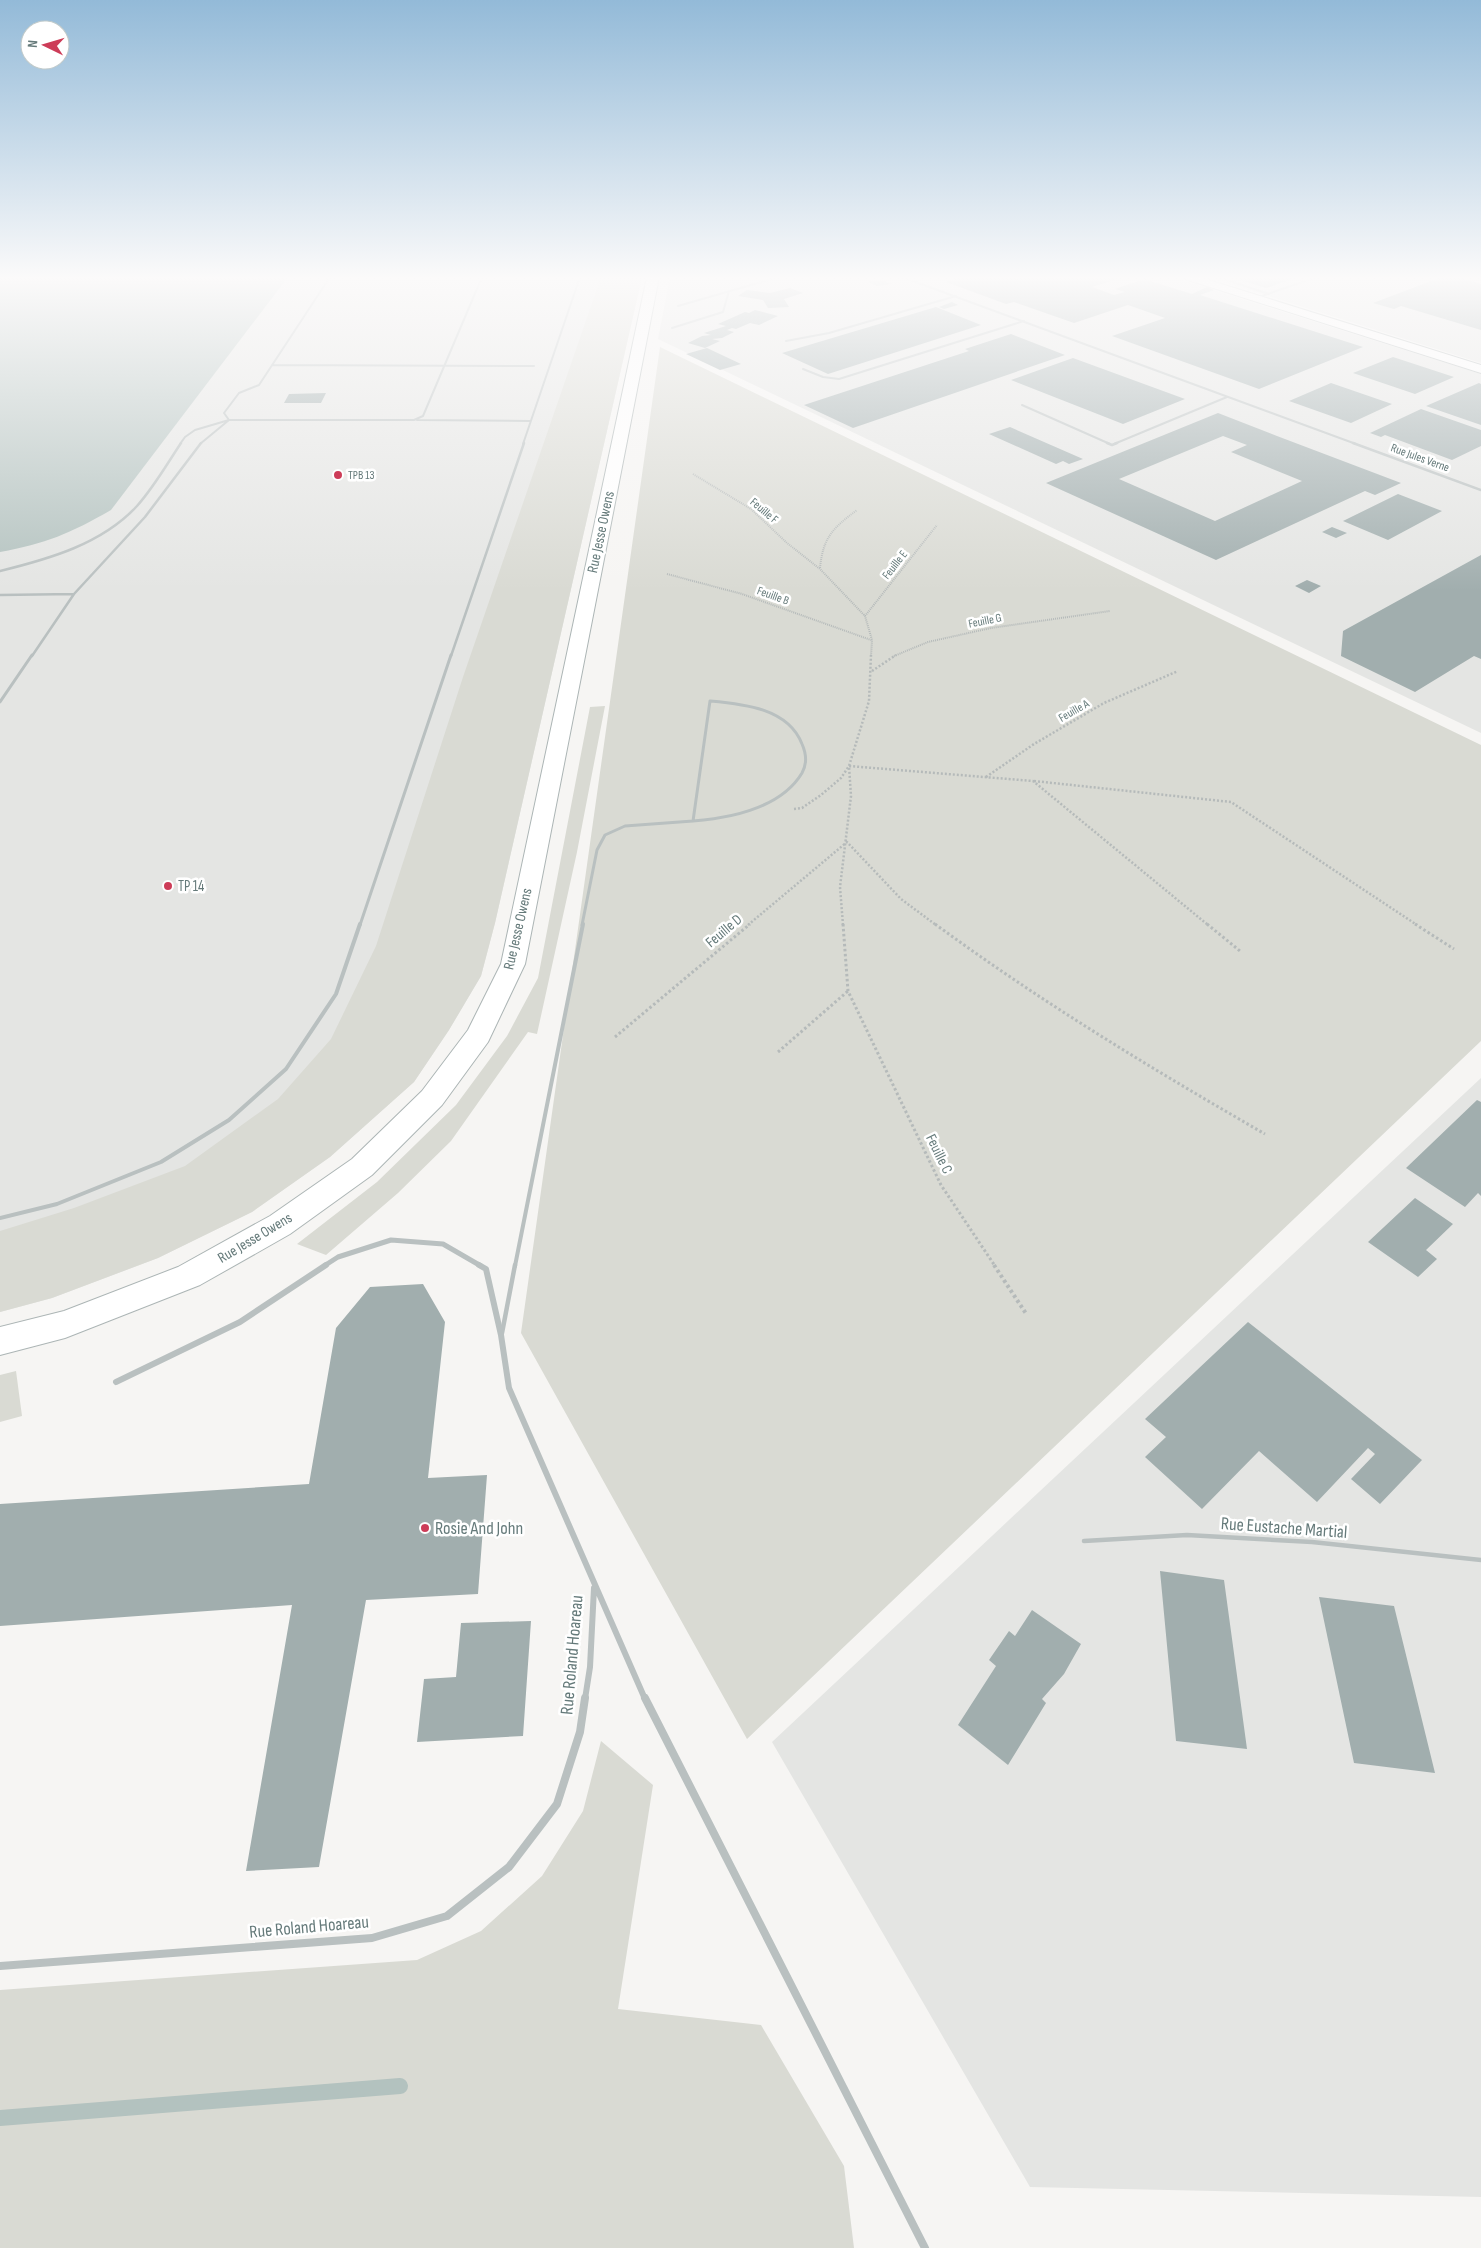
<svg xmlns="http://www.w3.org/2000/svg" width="1481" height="2248" viewBox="0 0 1481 2248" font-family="'Sofia Sans Condensed',sans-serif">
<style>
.built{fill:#e4e5e3}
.green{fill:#d9dad3}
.water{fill:#b3c2bf}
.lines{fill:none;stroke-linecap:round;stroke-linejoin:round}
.stream{stroke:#b3c2bf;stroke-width:16}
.building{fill:#a1aeae;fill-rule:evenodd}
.secondary-casing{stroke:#acb5b5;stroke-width:2}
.path-far3{stroke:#b5baba;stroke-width:2;stroke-dasharray:1 1;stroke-linecap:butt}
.path-far2{stroke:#b5baba;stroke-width:2.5;stroke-dasharray:2 2;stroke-linecap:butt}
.path-far1{stroke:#b5baba;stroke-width:3;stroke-dasharray:2.5 2.5;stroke-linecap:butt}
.path{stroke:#b5baba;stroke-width:4;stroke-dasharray:3 3;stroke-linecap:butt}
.lane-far4{stroke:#b9c0c0;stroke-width:2}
.lane-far3{stroke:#b9c0c0;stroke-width:2.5}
.lane-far2{stroke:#b9c0c0;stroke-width:3}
.lane-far1{stroke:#b9c0c0;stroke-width:4}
.lane{stroke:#b9c0c0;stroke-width:4.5}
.street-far2{stroke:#b9c0c0;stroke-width:5}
.street-far1{stroke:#b9c0c0;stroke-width:6}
.street{stroke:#b9c0c0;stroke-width:8}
.secondary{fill:#fff;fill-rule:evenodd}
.poi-dot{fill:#cd3c58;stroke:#fff;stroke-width:2}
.labels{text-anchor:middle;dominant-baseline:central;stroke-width:5;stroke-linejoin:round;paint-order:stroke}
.far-street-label{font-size:12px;fill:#657a7a;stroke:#fff}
.far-poi-label{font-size:12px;fill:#657a7a;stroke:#fff;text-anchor:start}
.street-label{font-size:15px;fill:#657a7a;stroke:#fff}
.poi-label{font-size:15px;fill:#657a7a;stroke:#fff;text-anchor:start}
.near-poi-label{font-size:18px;fill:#657a7a;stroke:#fff;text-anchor:start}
.near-street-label{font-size:18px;fill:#657a7a;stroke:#fff}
</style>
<rect width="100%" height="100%" fill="#f6f5f3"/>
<path class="built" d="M0,277h642l-147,646 -14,53 -32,54 -35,52 -84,75 -78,55 -94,46 -106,40 -52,14z
M670,277h502l309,97v359l-823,-394z
M1208,277h273v86z
M1481,1078v1119l-451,-10 -258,-445z"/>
<path class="green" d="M601,277h41l-147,646 -14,53 -32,54 -35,52 -84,75 -78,55 -94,46 -106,40 -52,14v-81l74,-23 111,-42 93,-67 53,-60 45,-93 87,-269z
M660,347l821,398v296l-734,698 -226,-406z
M605,706l-28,146 -40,182 -9,-2 -77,109 -53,52 -72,62 -29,-11 80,-62 79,-77 51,-69 31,-58 52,-271z
M16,1371l6,45 -22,6v-47z
M601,1741l52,44 -35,224 143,16 83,141 10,82h-854v-258l417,-30 64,-29 61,-55 41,-65z"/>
<path class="water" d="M0,277h288l-177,233c-40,23 -66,34 -111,42z"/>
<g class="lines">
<path class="stream" d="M0,2118l400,-32"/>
</g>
<path class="building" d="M965,277h159l-32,10 22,8 11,-3 -10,-3 29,-10 48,15 15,-7 7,3 -14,5 163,52 -104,42 -147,-53 53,-18 -37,-13 -54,18 -60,-21 -8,2 -60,-22z
M1230,277h68l-32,11z
M1442,277l18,1 21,6v46l-80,-24 -7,3 -21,-6z
M878,279l13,5 -14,2 -9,-4z
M790,288l13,5 -19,6 5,8 -21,1 -5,-8 -25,-4 9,-6 23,3z
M952,302l6,3 -14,4 -5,-2z
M936,307l45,18 -153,49 -46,-21z
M755,310l23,6 -19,9 -9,-2 -14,6 -4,-1 -5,2 7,2 -12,6 -10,1 8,2 -15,7 -17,-5 14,-7 9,-1 -7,-2 22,-7 -8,-2 27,-12 4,1z
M1011,334l54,21 -212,73 -49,-23 165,-54 -4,-2z
M707,348l34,16 -21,6 -34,-16z
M1393,357l61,20 -39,17 -62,-21z
M1073,358l112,41 -62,25 -112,-44z
M1331,383l61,21 -41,19 -62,-22z
M1479,383l2,1v41l-55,-19z
M326,393l-5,10h-37l5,-9z
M1421,409l60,21v16l-29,14 -67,-25 -4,2 -11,-4z
M1218,413l59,23 124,47 -26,12 -10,-4 -149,69 -170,-77zM1223,436l24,9 -16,7 71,29 -87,40 -96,-42z
M1010,427l73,32 -14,5 -6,-3 -7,3 -67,-30z
M1398,494l44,17 -54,29 -45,-19z
M1332,527l15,6 -11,5 -14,-6z
M1481,555v104l-7,-3 -59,36 -74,-36 2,-25z
M1307,580l14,6 -12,7 -14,-7z
M1477,1100l4,2v94l-3,-3 -13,14 -59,-39z
M1415,1198l38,26 -27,26 11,9 -19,18 -50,-35z
M423,1284l22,38 -17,156 59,-3 -9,119 -112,6 -47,267 -73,4 46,-266 -292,21v-122l309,-20 27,-156 34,-41z
M1248,1322l174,138 -42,44 -29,-25 24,-25 -7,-6 -51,54 -58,-51 -57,58 -57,-52 21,-20 -21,-18z
M1160,1571l64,9 23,169 -71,-8z
M1319,1597l75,9 41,167 -81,-10z
M1032,1610l49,34 -17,30 -22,25 4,4 -38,62 -50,-40 38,-59 -7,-6 20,-29 6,5z
M531,1621l-8,115 -106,6 7,-63 32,-2 5,-54z"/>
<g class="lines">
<defs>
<path id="secondary" d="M647,277h12l-134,687 -37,78 -46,63 -70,70 -82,59 -90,51 -135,53 -65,17v-28l64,-16 114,-44 92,-51 82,-57 70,-68 46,-61 33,-66z
M1183,277h16l282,88v8l-296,-94z"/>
</defs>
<use href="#secondary" class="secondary-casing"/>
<path class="path-far3" d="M693,474l58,35 36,34 33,26 45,47 7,24 -1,16
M820,568c3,-31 13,-40 37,-58
M667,574l75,20 129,46
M865,616l72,-91
M894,656l34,-14 63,-14 119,-17"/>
<path class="path-far2" d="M872,671l24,-16
M986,777l48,-33 70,-41 74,-32
M1034,781l197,21 186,123
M794,809l8,-1 19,-13 20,-17 8,-12 20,-65 2,-46
M748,925l99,-83 54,57 35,26
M843,925l-3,-38 11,-91 -2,-30 184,15 175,144"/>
<path class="path-far1" d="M843,924l5,67 93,194 54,81
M935,924c105,77 217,145 330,210
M1207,924l33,27
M1415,924l39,25
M615,1037l135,-113
M778,1052l70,-61"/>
<path class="path" d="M994,1265l33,50"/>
<path class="lane-far4" d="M902,277l454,167
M1218,277l51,17
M847,278l4,-1
M1256,298l61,-21
M678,306l101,-29
M672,328l51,-16 6,-21
M786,341l43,-8 127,-37
M272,365l262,1
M803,369l20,8 16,2 185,-58
M1022,405l88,39
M417,420l113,1
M180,444l5,-7 10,-7 34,-10h185l9,-4 59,-139
M200,444l29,-24 -5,-7 15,-20 20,-8 71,-108
M523,444l57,-167
M1114,444l113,-47"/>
<path class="lane-far3" d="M1107,443l5,2 5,-2
M1353,443l128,47
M0,571c49,-12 102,-27 137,-65 17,-19 30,-42 44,-63
M0,595l74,-1 71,-77 56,-74
M32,656l42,-62
M451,656l73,-213"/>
<path class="lane-far2" d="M710,701c33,3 78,7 92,43 4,9 5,20 0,29 -21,35 -72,45 -109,48z
M0,702l32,-47
M360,925l91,-270
M582,925l15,-75 8,-15 20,-9 68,-5"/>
<path class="lane-far1" d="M0,1218l57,-14 104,-42 68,-42 57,-51 50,-75 24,-70
M515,1266l68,-342"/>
<path class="lane" d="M502,1333l13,-68
M1084,1541l103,-6 125,7 169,18"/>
<path class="street-far2" d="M324,1266l14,-9 53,-17 52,4 38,22"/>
<path class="street-far1" d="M479,1265l7,4 15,66 8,53 136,311
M116,1382l124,-60 86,-57
M585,1699l5,-32 4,-79"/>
<path class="street" d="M645,1698l280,550
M0,1966l372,-28 75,-22 62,-49 48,-63 23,-72 5,-34"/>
<use href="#secondary" class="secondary"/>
</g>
<linearGradient id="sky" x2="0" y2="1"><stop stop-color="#93bad8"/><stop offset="0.47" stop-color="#fbfafa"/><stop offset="1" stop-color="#fbfafa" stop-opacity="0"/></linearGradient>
<rect width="1481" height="591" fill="url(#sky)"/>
<g class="poi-dot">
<circle cx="338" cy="475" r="5"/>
<circle cx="168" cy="886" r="5"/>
<circle cx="425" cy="1528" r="5"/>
</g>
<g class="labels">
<g class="far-street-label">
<text transform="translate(1420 458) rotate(20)">Rue Jules Verne</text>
<text transform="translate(764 511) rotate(40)">Feuille F</text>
<text transform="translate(895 565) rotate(-52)">Feuille E</text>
<text transform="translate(773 596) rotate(20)">Feuille B</text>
<text transform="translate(985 621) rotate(-11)">Feuille G</text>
<text transform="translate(1074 711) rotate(-30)">Feuille A</text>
</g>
<g class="far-poi-label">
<text x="348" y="475">TPB 13</text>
</g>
<g class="street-label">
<text transform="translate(601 532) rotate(-78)">Rue Jesse Owens</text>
<text transform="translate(518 929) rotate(-77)">Rue Jesse Owens</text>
<text transform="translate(724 931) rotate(-40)">Feuille D</text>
<text transform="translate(939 1154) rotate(64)">Feuille C</text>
<text transform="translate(255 1238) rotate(-31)">Rue Jesse Owens</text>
</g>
<g class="poi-label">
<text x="178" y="886">TP 14</text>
</g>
<g class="near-poi-label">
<text x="435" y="1528">Rosie And John</text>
</g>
<g class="near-street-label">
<text transform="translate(1284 1528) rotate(4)">Rue Eustache Martial</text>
<text transform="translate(572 1655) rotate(-85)">Rue Roland Hoareau</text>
<text transform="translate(309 1927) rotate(-5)">Rue Roland Hoareau</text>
</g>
</g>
<g transform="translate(45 45) rotate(275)"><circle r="24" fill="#ffffff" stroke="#c1caca"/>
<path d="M0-4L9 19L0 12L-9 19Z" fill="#cd3c58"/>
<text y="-8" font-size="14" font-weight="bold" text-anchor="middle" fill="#657a7a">N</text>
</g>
</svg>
